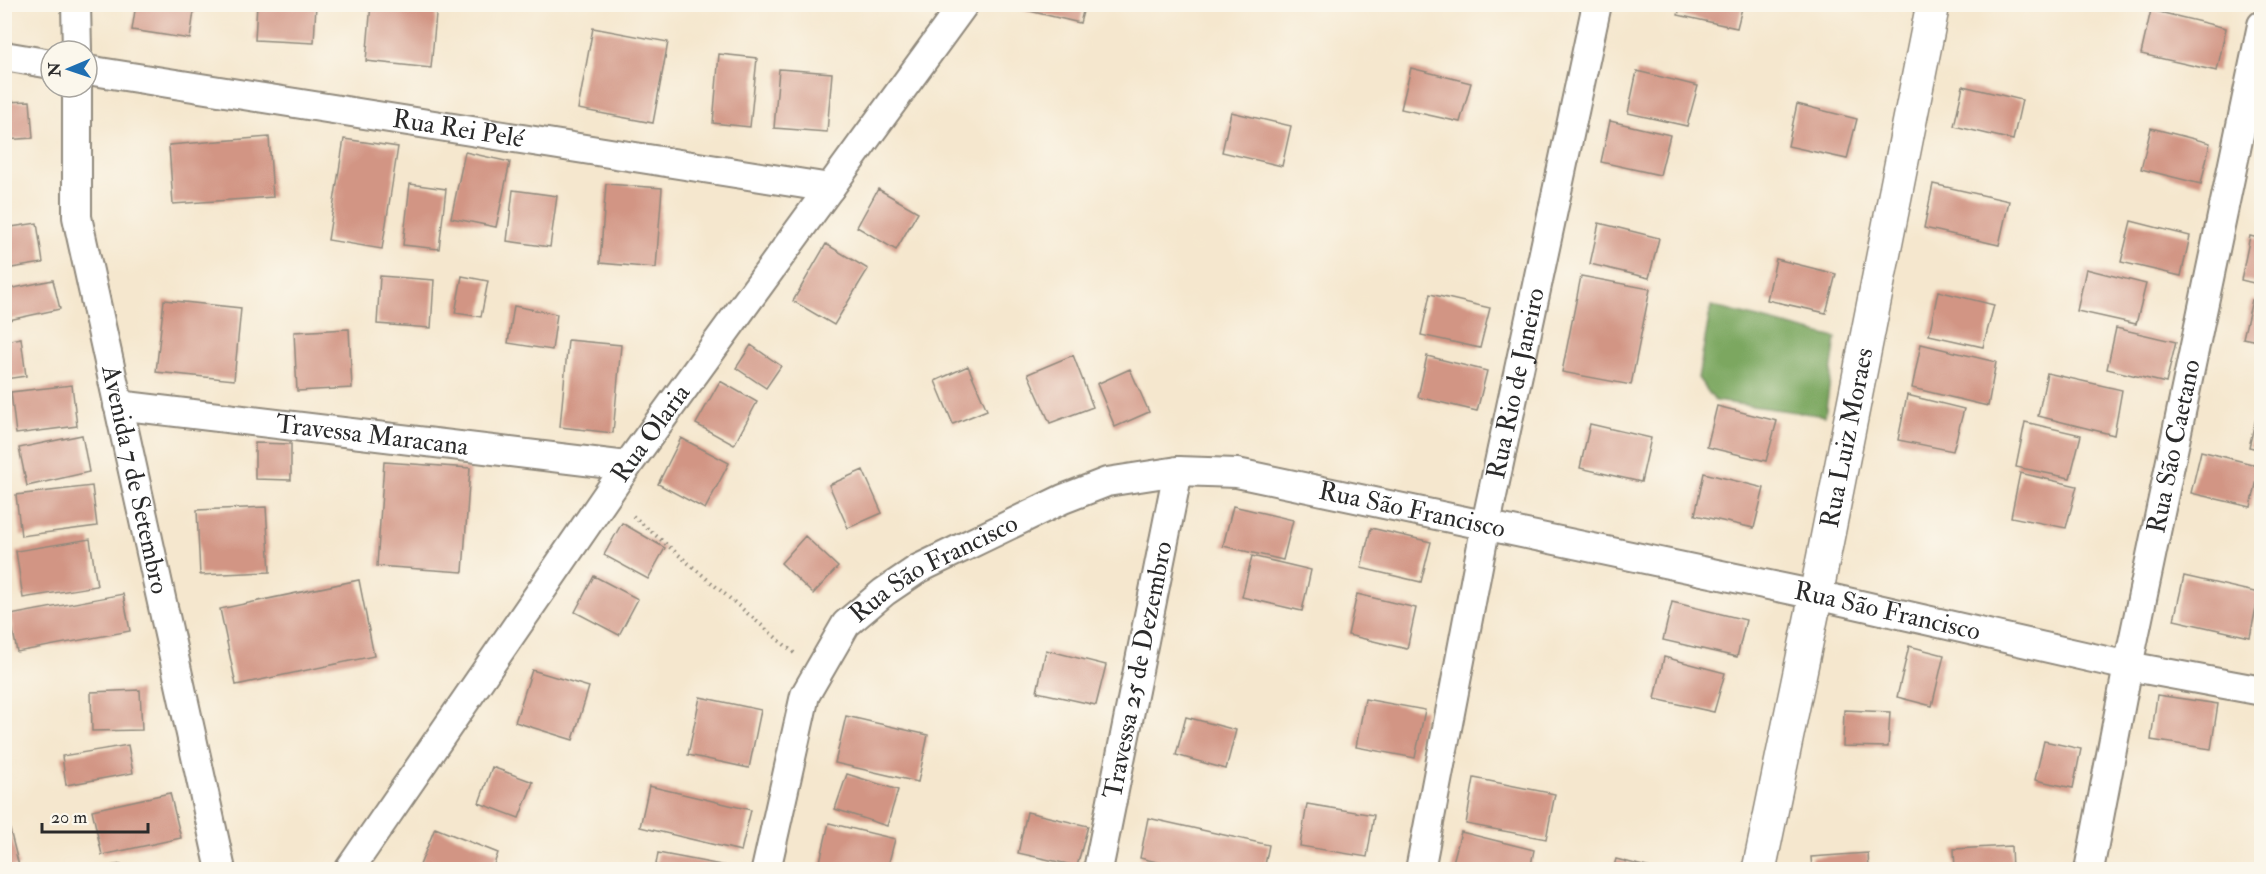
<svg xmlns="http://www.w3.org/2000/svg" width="2266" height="874" viewBox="0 0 2266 874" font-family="'IM FELL Double Pica',serif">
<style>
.forest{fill:#7ca760;stroke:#546946;stroke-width:1.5}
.building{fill:#d29584}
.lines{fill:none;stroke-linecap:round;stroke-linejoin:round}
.street-casing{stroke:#90897c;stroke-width:32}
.secondary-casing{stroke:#90897c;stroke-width:36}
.path{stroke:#90897c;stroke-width:4;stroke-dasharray:1.5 4.5;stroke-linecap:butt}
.street{stroke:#fff;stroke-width:28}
.secondary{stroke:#fff;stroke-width:33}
.labels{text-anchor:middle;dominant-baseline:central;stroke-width:5;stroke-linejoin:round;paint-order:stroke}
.street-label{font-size:26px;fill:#2b2b2b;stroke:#fbf7ec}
</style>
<rect width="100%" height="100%" fill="#fbf7ec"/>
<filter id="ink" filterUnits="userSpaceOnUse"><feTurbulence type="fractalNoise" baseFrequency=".0167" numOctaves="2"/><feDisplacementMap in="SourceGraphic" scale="12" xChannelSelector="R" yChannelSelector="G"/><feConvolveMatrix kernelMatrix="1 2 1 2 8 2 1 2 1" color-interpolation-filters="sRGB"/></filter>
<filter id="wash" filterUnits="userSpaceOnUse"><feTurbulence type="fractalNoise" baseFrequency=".008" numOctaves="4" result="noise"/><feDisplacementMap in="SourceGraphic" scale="24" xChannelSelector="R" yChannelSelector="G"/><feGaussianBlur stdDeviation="1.35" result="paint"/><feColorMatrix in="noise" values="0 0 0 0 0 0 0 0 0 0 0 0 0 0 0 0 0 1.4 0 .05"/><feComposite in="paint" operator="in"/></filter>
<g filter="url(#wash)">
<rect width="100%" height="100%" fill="#f5e7ce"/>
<path class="forest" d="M1711,306l125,32 -11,78 -110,-15 -17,-23z"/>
<g id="blocks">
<path class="building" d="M136,4h59l-5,35 -58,-9z
M257,4h59l-2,39 -59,-3z
M371,4h66l-6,64 -65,-7z
M1022,4h63l-5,19 -59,-14z
M1681,4h62l-6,24 -59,-13z
M2151,10l75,18 -9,43 -76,-17z
M593,28l75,14 -15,81 -75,-14z
M719,54l38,4 -7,69 -37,-4z
M1411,68l60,15 -11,39 -59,-13z
M779,69l53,4 -5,59 -53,-4z
M1637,71l61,15 -11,40 -59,-13z
M1963,86l59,14 -9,40 -59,-14z
M30,101l3,37 -29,2v-38z
M1797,104l60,15 -10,40 -59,-13z
M1231,112l60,14 -9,40 -60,-14z
M1610,121l60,14 -10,40 -59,-13z
M2151,128l59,15 -9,41 -60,-15z
M269,137l4,60 -100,7 -4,-59z
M344,139l54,8 -16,102 -54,-9z
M465,152l45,10 -14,65 -45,-9z
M410,184l36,5 -7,60 -36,-4z
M606,184l56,4 -6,80 -56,-5z
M1933,184l76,17 -10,44 -75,-17z
M878,189l40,23 -22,38 -39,-23z
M513,190l44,6 -7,51 -43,-6z
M2131,221l59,15 -9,40 -60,-14z
M37,223l6,40 -38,6v-41z
M1599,223l60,15 -10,40 -59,-14z
M2250,236l12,3v46l-21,-5z
M826,244l42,25 -34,56 -41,-24z
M1776,259l60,15 -10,39 -59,-13z
M2086,269l60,15 -10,40 -59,-13z
M380,276l54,4 -3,48 -54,-4z
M462,276l26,5 -7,36 -26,-4z
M1581,276l69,13 -19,96 -69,-13z
M53,280l7,29 -56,12v-31z
M1938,291l56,14 -11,42 -54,-12z
M1430,294l60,14 -10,40 -59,-13z
M164,300l77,8 -7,72 -78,-8z
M2252,300l10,2v40l-19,-4z
M514,306l43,8 -5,36 -44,-7z
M2116,328l60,14 -10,41 -59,-14z
M349,329l3,59 -55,3 -3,-59z
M21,338l5,38 -21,3v-38z
M568,340l53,5 -8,88 -53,-6z
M1921,344l75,18 -8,44 -76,-18z
M751,345l30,21 -15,22 -30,-20z
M1073,355l20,52 -43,16 -22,-49z
M1427,356l60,15 -10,40 -59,-14z
M968,366l19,44 -34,14 -18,-43z
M1130,369l19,43 -34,15 -18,-43z
M2047,373l75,17 -8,45 -76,-19z
M720,381l37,21 -23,43 -38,-21z
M72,385l5,41 -61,8 -5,-42z
M1907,395l57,14 -11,42 -55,-11z
M1717,406l60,15 -11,40 -59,-14z
M2259,406l3,1v43l-13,-3z
M2025,422l56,13 -11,43 -54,-11z
M1590,424l61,14 -10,44 -61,-14z
M82,435l7,37 -62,14 -8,-38z
M681,438l48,25 -24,46 -47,-25z
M255,443l36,1v36l-36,-1z
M2201,451l59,15 -9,41 -60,-14z
M384,462l86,6 -7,104 -86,-6z
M863,470l19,43 -34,15 -19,-43z
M1704,473l60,15 -10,40 -59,-13z
M2020,473l57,13 -11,42 -55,-11z
M92,486l5,40 -76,10 -5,-41z
M1233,506l60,14 -10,40 -60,-14z
M266,507l4,65 -70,3 -3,-65z
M622,523l43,25 -17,31 -44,-24z
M1371,528l60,14 -10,40 -60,-14z
M805,536l33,31 -25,27 -32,-31z
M90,539l7,47 -74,12 -7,-47z
M1252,556l59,14 -9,41 -60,-14z
M594,576l44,23 -19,36 -44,-23z
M2184,576l75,17 -9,44 -76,-17z
M359,580l15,76 -138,29 -16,-76z
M123,594l7,37 -113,21 -7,-37z
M1357,594l59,14 -9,41 -59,-14z
M1672,602l74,18 -9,37 -74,-17z
M1909,646l35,9 -12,51 -35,-9z
M1046,650l60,15 -10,40 -59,-13z
M1664,657l61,16 -11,39 -59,-13z
M532,670l57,17 -16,53 -58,-18z
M140,690l2,40 -50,1 -1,-39z
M2157,695l61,9 -7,45 -60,-9z
M700,697l61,13 -12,58 -61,-13z
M1365,699l60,11 -10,48 -59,-11z
M1844,710l46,2 -2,35 -45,-1z
M846,716l82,19 -10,47 -83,-19z
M1186,717l50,13 -10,39 -50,-14z
M2044,741l37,8 -8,39 -38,-8z
M128,745l5,28 -67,12 -4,-29z
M492,767l41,15 -14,36 -40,-15z
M847,774l51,16 -11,36 -52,-17z
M1474,778l81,16 -9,45 -80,-15z
M649,786l102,24 -10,41 -101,-24z
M170,793l11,45 -79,17 -10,-45z
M1307,804l67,11 -7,42 -67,-11z
M1027,812l61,14 -11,40 -59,-13z
M1148,818l121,27 -5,25h-74l-50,-12z
M829,823l66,16 -8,31h-69z
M9,826l10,40 -14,3v-42z
M435,828l63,25 -6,17h-74z
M1461,832l73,18 -4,20h-79z
M2011,846l1,24h-57l-1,-21z
M658,853l79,15 -1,2h-81z
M1868,853l1,17h-57l-1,-13z
M1616,859l39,10v1h-42z
M121,864l1,6h-24v-2z"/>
</g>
</g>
<g filter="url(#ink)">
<use href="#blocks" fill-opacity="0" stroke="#90897c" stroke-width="1.5"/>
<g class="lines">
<defs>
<g id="street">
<path d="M76,4l1,47"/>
<path d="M4,56l47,8"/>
<path id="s1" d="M87,70l743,118"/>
<path id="s2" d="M77,87v130l144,653"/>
<path id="s3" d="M118,405l509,61"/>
<path id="s4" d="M349,870l278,-404 337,-462"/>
<path id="s5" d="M766,870l39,-175 41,-71 38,-32 34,-23 145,-70 44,-17 71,-11 59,2 579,122 312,71 134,25"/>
<path id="s6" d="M1098,870l80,-399"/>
<path id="s7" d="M1420,870l66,-346 111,-520"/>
<path id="s8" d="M2089,870l39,-204 134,-641"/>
</g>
<g id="secondary">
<path id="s9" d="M1759,870l57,-275 117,-591"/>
</g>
</defs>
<use href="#street" class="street-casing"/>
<use href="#secondary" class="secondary-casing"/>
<path class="path" d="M633,516l161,137"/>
<use href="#street" class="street"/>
<use href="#secondary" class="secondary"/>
</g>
</g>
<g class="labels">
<g class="street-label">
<text stroke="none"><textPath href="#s1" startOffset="376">Rua Rei Pelé</textPath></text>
<text stroke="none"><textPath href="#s7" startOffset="496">Rua Rio de Janeiro</textPath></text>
<text stroke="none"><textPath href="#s4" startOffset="531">Rua Olaria</textPath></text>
<text stroke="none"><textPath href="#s3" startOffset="256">Travessa Maracana</textPath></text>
<text stroke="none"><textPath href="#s9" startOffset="441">Rua Luiz Moraes</textPath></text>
<text stroke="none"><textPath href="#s8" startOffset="432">Rua São Caetano</textPath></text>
<text stroke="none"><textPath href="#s2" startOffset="399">Avenida 7 de Setembro</textPath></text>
<text stroke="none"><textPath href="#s5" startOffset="870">Rua São Francisco</textPath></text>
<text stroke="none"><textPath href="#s5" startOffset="366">Rua São Francisco</textPath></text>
<text stroke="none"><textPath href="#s5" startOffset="1356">Rua São Francisco</textPath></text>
<text stroke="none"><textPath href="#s6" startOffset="204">Travessa 25 de Dezembro</textPath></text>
</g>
</g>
<rect width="2266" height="874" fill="none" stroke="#fbf7ec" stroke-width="24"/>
<g transform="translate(69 69) rotate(268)"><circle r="28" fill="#fbf7ec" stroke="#a8a59f" stroke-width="1.5"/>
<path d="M0-4.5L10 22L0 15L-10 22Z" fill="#1f6fb2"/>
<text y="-9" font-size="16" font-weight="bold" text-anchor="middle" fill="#2b2b2b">N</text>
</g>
<path d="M42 823v9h106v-9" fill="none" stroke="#2b2b2b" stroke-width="3"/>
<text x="51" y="823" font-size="18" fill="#2b2b2b" stroke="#fbf7ec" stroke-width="4.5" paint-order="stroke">20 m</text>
</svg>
